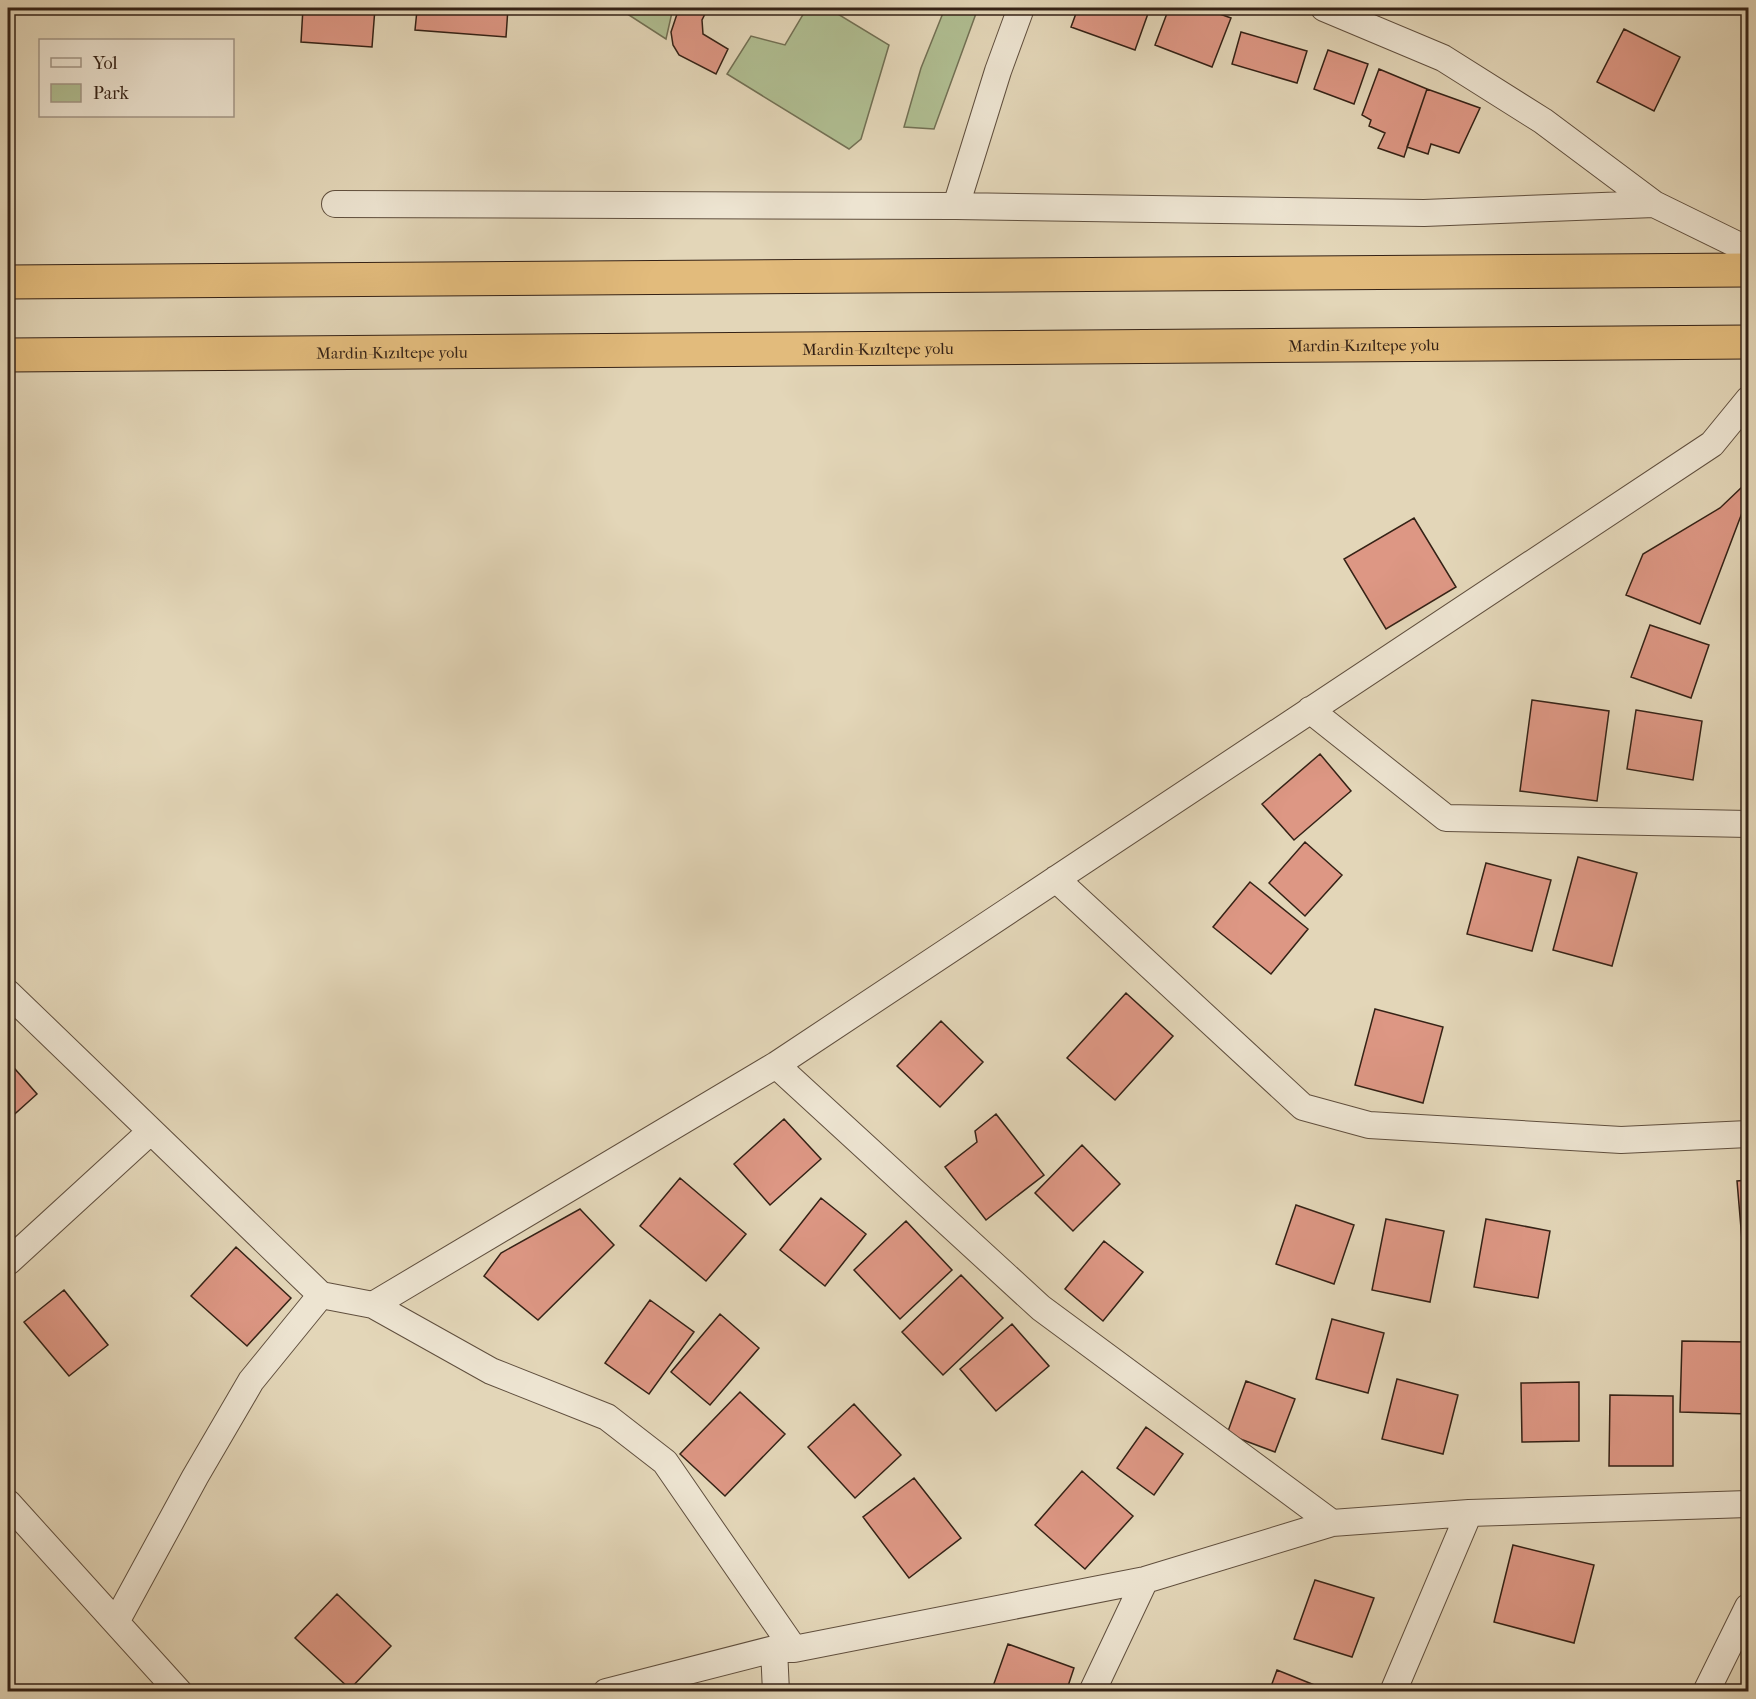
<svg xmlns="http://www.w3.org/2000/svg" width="1756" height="1699" viewBox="0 0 1756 1699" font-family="'IM FELL French Canon',serif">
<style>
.green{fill:#b0be92;stroke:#727054;stroke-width:1.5}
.building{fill:#dd9784;stroke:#352216;stroke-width:1.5}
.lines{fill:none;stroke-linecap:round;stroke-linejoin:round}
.minor-casing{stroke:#604f3e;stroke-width:28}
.trunk-casing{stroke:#352216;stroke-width:35}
.minor{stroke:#ede4d1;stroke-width:26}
.trunk{stroke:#e2bb7c;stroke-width:33}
.labels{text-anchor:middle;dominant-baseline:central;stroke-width:5;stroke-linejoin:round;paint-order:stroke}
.street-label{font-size:16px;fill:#352216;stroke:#ede4d1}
</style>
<rect width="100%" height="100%" fill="#e3d6b8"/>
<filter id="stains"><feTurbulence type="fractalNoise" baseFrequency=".00333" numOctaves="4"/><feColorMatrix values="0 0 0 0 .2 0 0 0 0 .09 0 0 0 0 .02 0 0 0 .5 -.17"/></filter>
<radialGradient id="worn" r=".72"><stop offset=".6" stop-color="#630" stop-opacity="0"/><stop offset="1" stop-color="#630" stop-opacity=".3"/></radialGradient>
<path class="green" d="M618,8h55l-7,31z
M791,8h37l61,37 -28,94 -12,10 -122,-75 24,-38 34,9 19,-32z
M945,8h33l-44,121 -30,-2 17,-59z"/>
<path class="building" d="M303,8h72l-3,39 -71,-5z
M376,8h132l-2,29 -91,-7 2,-20z
M679,8h29l-6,12 1,14 25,15 -12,25 -37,-19 -6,-10 -2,-13z
M1078,8h72l-15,42 -64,-23z
M1169,8h34l28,10 -19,49 -57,-22z
M1624,29l56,28 -26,54 -57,-29z
M1241,32l66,19 -10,32 -65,-19z
M1328,50l40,14 -14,40 -40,-15z
M1379,69l48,20 -23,68 -26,-9 7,-15 -16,-7 2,-6 -9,-5z
M1427,89l53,19 -21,45 -28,-9 -3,10 -21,-7z
M1742,487l6,5v5l-48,127 -74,-29 17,-41 77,-46z
M1414,518l42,69 -70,42 -42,-70z
M1650,625l59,20 -18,53 -60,-21z
M1532,700l77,11 -12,90 -77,-10z
M1636,710l66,11 -9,59 -66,-11z
M1320,754l31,37 -57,49 -32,-36z
M1305,842l37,33 -37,41 -36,-33z
M1578,857l59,16 -25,93 -59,-16z
M1486,863l65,17 -19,71 -65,-17z
M1250,882l58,47 -37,45 -58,-47z
M1126,993l47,43 -58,64 -48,-42z
M1375,1009l68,18 -20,76 -68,-18z
M941,1021l42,41 -43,45 -43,-41z
M8,1061l29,33 -29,26z
M996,1114l48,61 -58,45 -41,-53 32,-25 -2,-11z
M784,1119l37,40 -51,46 -36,-41z
M1082,1145l38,39 -47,47 -38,-38z
M680,1178l66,56 -40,47 -66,-55z
M1748,1180v60h-6l-5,-59z
M821,1198l45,36 -41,52 -45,-36z
M1296,1205l58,20 -20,59 -58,-20z
M580,1209l34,36 -76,75 -54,-44 17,-23z
M1386,1219l58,12 -14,71 -58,-12z
M1486,1219l64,12 -12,67 -64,-11z
M906,1221l46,49 -52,49 -46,-49z
M1104,1241l39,31 -40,49 -38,-32z
M236,1247l55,51 -44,48 -56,-50z
M961,1275l42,43 -60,57 -41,-43z
M64,1290l44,55 -39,31 -45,-54z
M650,1300l44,32 -45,62 -44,-31z
M720,1314l39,34 -49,57 -39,-33z
M1332,1319l52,14 -16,60 -52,-14z
M1012,1324l37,42 -53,45 -36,-42z
M1682,1341l66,1v72l-68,-2z
M1397,1379l61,16 -15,59 -61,-15z
M1246,1381l49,18 -20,53 -48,-18z
M1579,1382v59l-57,1 -1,-59z
M740,1392l45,42 -60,62 -45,-42z
M1610,1395l63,1v70h-64z
M854,1404l47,51 -46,43 -47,-51z
M1146,1427l37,27 -29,41 -37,-27z
M1082,1471l51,45 -48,53 -50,-44z
M914,1478l47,60 -52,40 -46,-61z
M1513,1545l81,20 -20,78 -80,-21z
M1315,1580l59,18 -22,59 -58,-18z
M337,1594l54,52 -41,43 -55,-51z
M1008,1644l66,24 -8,24h-75z
M1277,1670l55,22h-63z"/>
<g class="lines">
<defs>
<path id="minor" d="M1324,8l119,50 100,63 111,83 94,46
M335,204l621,2 468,7 230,-9
M956,206l42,-135 23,-63
M1310,710l136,108 302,6
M1056,879l247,228 66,18 252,15 127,-6
M8,993l313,302 52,10 403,-240 936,-621 36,-44
M776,1065l265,243 291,215
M8,1262l143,-131
M373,1305l118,66 116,46 58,45 129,187 351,-69 187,-57 137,-10 279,-9
M8,1503l171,189
M116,1622l79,-145 56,-96 70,-86
M774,1649l2,43
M606,1692l168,-43h20
M1092,1692l53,-112
M1393,1692l76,-179
M1706,1692l42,-85"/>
<g id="trunk">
<path d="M8,282l1740,-12"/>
<path id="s1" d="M8,355l1740,-13"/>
</g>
</defs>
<use href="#minor" class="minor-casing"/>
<use href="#trunk" class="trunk-casing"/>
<use href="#minor" class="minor"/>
<use href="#trunk" class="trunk"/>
</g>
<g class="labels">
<g class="street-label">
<text stroke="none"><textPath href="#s1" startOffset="1356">Mardin-Kızıltepe yolu</textPath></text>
<text stroke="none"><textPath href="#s1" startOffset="870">Mardin-Kızıltepe yolu</textPath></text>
<text stroke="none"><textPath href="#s1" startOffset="384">Mardin-Kızıltepe yolu</textPath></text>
</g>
</g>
<rect width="1756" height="1699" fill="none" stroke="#e3d6b8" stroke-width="30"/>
<rect x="9" y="9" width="1738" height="1681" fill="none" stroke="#352216" stroke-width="3"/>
<rect x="15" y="15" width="1726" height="1669" fill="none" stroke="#352216" stroke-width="1.5"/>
<rect x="39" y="39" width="195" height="78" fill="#ede4d1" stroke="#a39686" stroke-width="1.5"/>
<rect x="51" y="58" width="30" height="9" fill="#ede4d1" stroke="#a39686" stroke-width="1.5"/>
<text x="93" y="69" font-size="18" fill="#352216">Yol</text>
<rect x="51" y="84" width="30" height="18" fill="#b0be92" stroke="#a39686" stroke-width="1.5"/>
<text x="93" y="99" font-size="18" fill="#352216">Park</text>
<rect width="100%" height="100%" filter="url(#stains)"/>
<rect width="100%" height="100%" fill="url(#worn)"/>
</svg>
